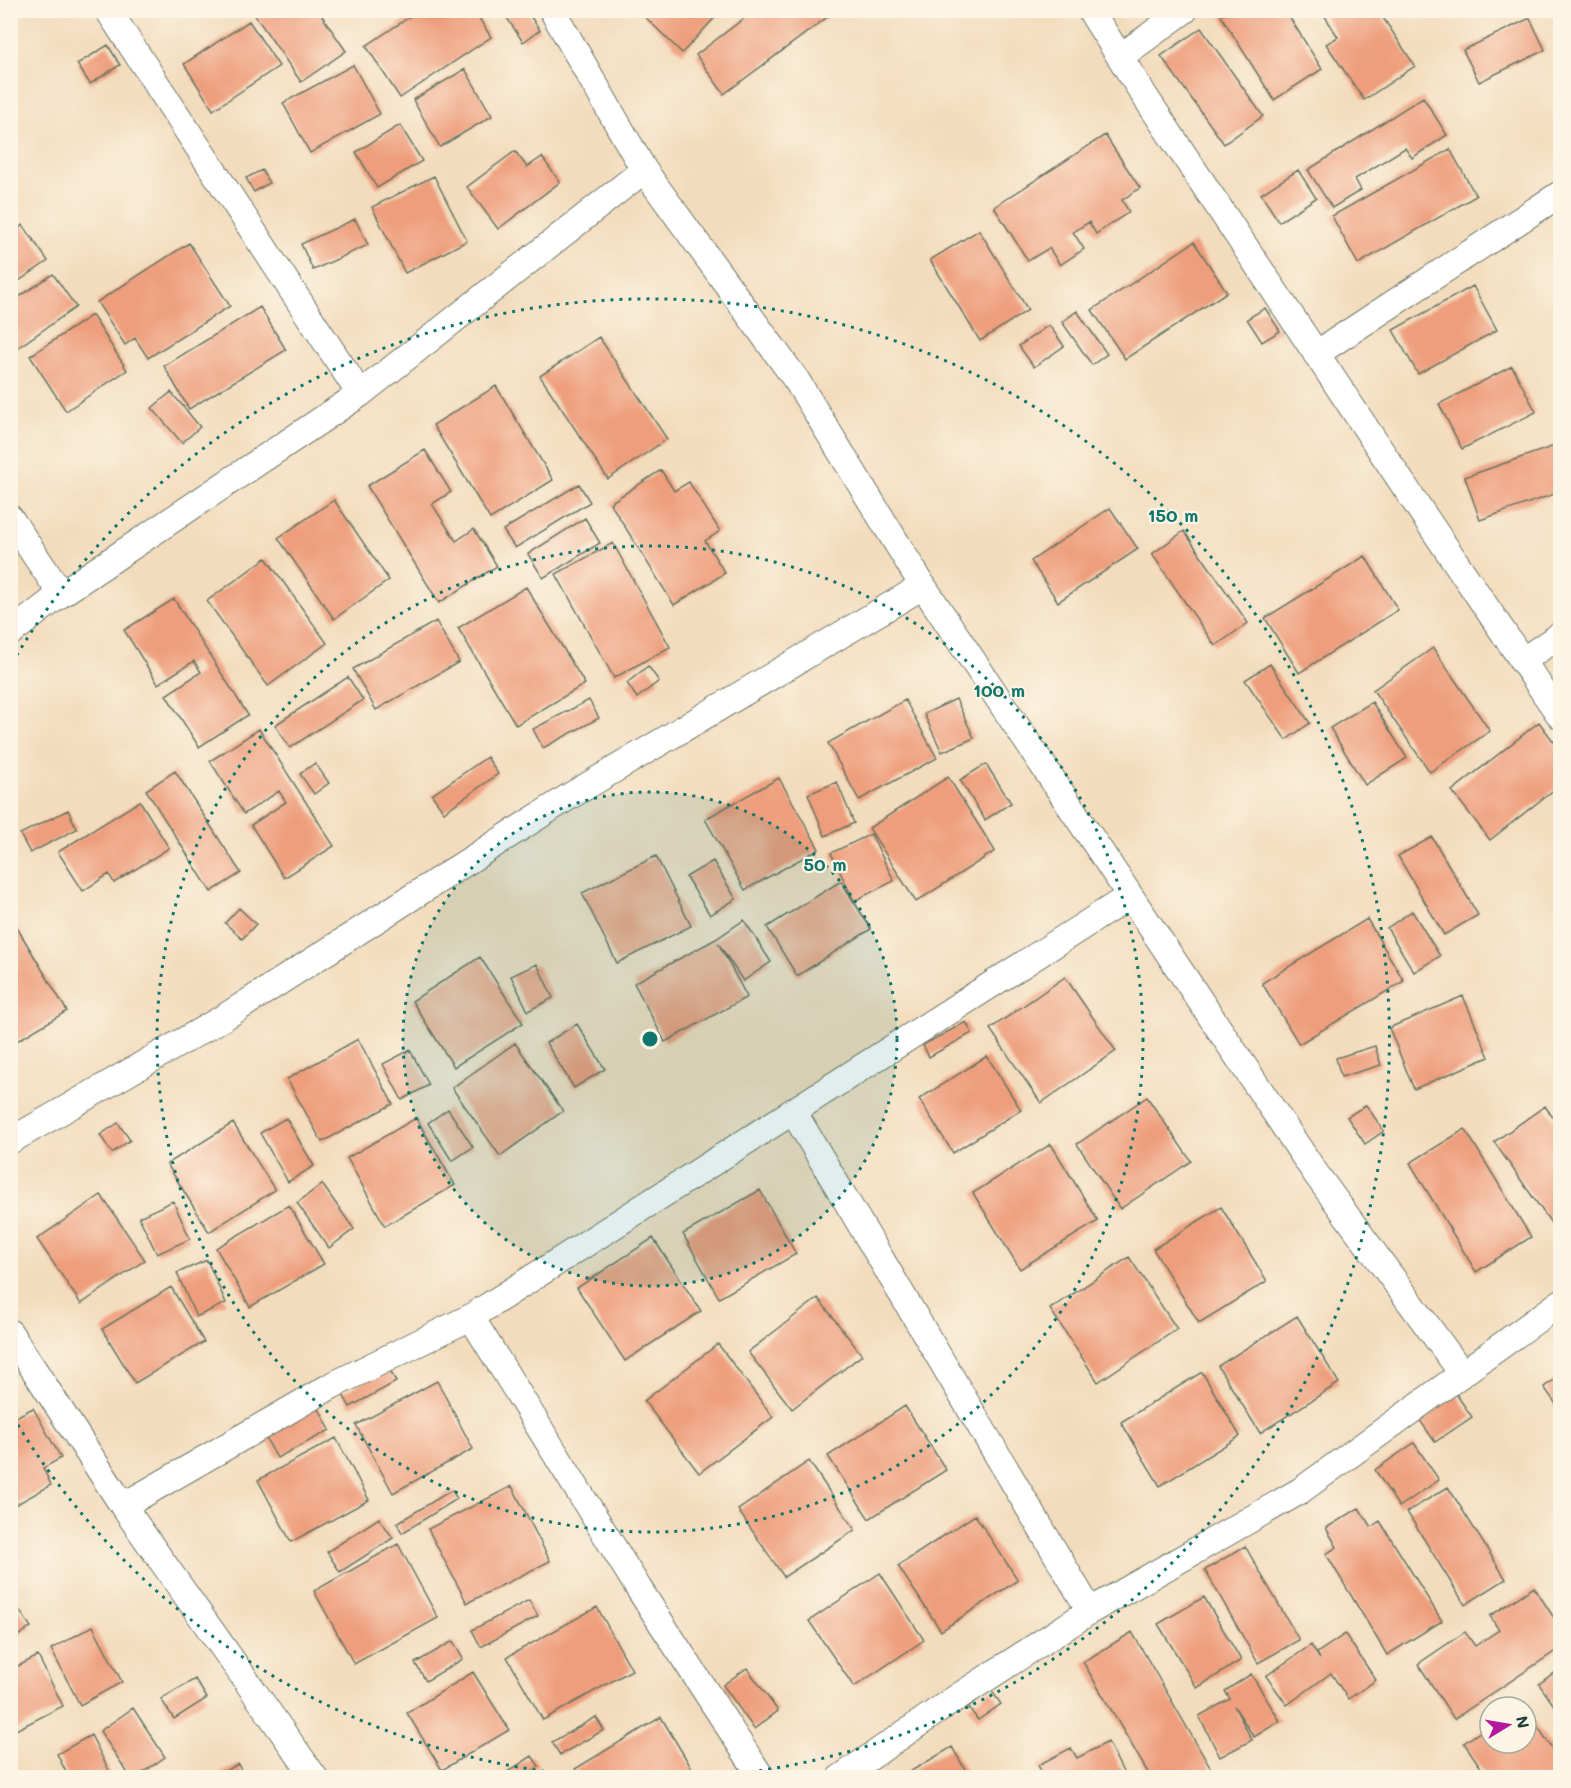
<svg xmlns="http://www.w3.org/2000/svg" width="1571" height="1788" viewBox="0 0 1571 1788" font-family="Mali,sans-serif">
<style>
.building{fill:#ee9e7b}
.lines{fill:none;stroke-linecap:round;stroke-linejoin:round}
.minor-casing{stroke:#697564;stroke-width:28}
.minor{stroke:#fff;stroke-width:26}
.ring{fill:none;stroke:#0f766e;stroke-width:3;stroke-dasharray:3 6}
.centre{fill:#0f766e;stroke:#fcf5e5;stroke-width:3}
.ring-label{font-size:18px;text-anchor:middle;font-weight:bold;fill:#0f766e;stroke:#fcf5e5;stroke-width:4.5;stroke-linejoin:round;paint-order:stroke}
</style>
<rect width="100%" height="100%" fill="#fcf5e5"/>
<filter id="ink" filterUnits="userSpaceOnUse"><feTurbulence type="fractalNoise" baseFrequency=".0167" numOctaves="2"/><feDisplacementMap in="SourceGraphic" scale="12" xChannelSelector="R" yChannelSelector="G"/><feConvolveMatrix kernelMatrix="1 2 1 2 8 2 1 2 1" color-interpolation-filters="sRGB"/></filter>
<filter id="wash" filterUnits="userSpaceOnUse"><feTurbulence type="fractalNoise" baseFrequency=".008" numOctaves="4" result="noise"/><feDisplacementMap in="SourceGraphic" scale="24" xChannelSelector="R" yChannelSelector="G"/><feGaussianBlur stdDeviation="1.35" result="paint"/><feColorMatrix in="noise" values="0 0 0 0 0 0 0 0 0 0 0 0 0 0 0 0 0 1.4 0 .05"/><feComposite in="paint" operator="in"/></filter>
<g filter="url(#wash)">
<rect width="100%" height="100%" fill="#f3dcbd"/>
<g id="blocks">
<path class="building" d="M259,10h59l28,41 -45,31 -47,-68z
M420,10h54l17,27 -91,61 -34,-52z
M511,10h15l14,20 -17,12 -18,-27z
M643,10h79l-40,43 -41,-40z
M755,10h82l-113,84 -28,-39z
M1229,10h56l37,59 -48,31 -53,-84z
M1321,10h57l37,56 -51,34 -38,-56 12,-7z
M1530,18l15,32 -66,32 -16,-32z
M249,21l30,45 -66,44 -29,-46z
M1201,28l62,88 -39,28 -63,-88z
M108,45l12,20 -30,19 -13,-20z
M353,65l27,49 -70,39 -27,-50z
M465,69l27,47 -52,31 -27,-47z
M1423,97l24,38 -35,23 -7,-10 -50,31 6,11 -29,18 -24,-38z
M400,125l22,36 -45,27 -21,-36z
M1105,135l35,53 -18,12 7,12 -33,22 -7,-12 -16,10 11,17 -24,16 -11,-17 -21,13 -34,-54z
M1450,149l26,47 -118,68 -26,-48z
M515,151l12,16 15,-10 18,25 -62,47 -31,-42z
M262,170l7,13 -15,9 -8,-14z
M1298,170l18,28 -37,24 -18,-28z
M434,176l33,65 -62,32 -33,-66z
M355,219l13,26 -55,25 -12,-26z
M23,225l25,36 -38,26v-53z
M979,230l49,80 -48,31 -50,-81z
M1194,242l33,50 -102,67 -33,-49z
M189,243l41,63 -82,52 -13,-20 -10,7 -28,-43z
M53,274l23,33 -66,46v-50z
M1473,286l24,44 -79,44 -25,-44z
M260,307l26,43 -97,59 -25,-43z
M1265,308l15,23 -18,11 -15,-23z
M1077,311l30,43 -15,11 -30,-43z
M92,315l35,55 -61,41 -36,-55z
M1049,325l15,21 -30,21 -15,-21z
M599,337l68,102 -59,40 -68,-103z
M1512,366l24,46 -74,37 -23,-45z
M496,386l57,94 -63,39 -57,-94z
M171,392l29,35 -18,16 -30,-35z
M1560,444v48l-80,28 -15,-43z
M425,450l26,42 -19,12 24,37 18,-12 23,37 -58,37 -72,-117z
M661,470l13,21 15,-9 31,49 -15,10 20,32 -51,32 -64,-102z
M579,484l11,18 -75,46 -12,-18z
M334,500l55,80 -55,39 -56,-81z
M1110,508l28,41 -80,53 -27,-41z
M585,518l15,25 -57,35 -15,-24z
M1184,531l64,92 -33,23 -63,-92z
M613,543l57,104 -56,31 -58,-104z
M1365,556l33,54 -99,63 -34,-55z
M266,558l61,85 -59,43 -61,-85z
M526,587l59,97 -69,41 -58,-97z
M174,599l74,116 -49,32 -33,-52 35,-23 -7,-11 -36,23 -34,-54z
M436,621l23,41 -83,48 -23,-41z
M1433,648l57,83 -60,41 -57,-82z
M1270,664l40,59 -24,17 -41,-60z
M648,666l11,15 -22,17 -10,-15z
M348,677l15,23 -73,48 -15,-23z
M956,699l18,39 -32,14 -18,-38z
M589,700l10,18 -56,30 -10,-19z
M905,700l32,58 -78,42 -31,-57z
M1372,702l35,56 -42,27 -35,-57z
M1539,722l21,28v35l-70,55 -38,-49z
M259,729l75,117 -50,32 -33,-53 35,-23 -7,-11 -35,23 -34,-53z
M487,757l11,17 -54,38 -12,-17z
M315,763l14,20 -15,11 -14,-20z
M986,764l25,39 -26,17 -25,-40z
M175,771l66,102 -30,19 -65,-102z
M948,777l47,74 -79,51 -47,-74z
M779,778l40,71 -74,41 -40,-71z
M837,782l17,41 -29,13 -17,-42z
M140,801l29,47 -55,35 -5,-9 -26,17 -25,-39z
M68,810l9,19 -47,24 -10,-19z
M871,834l23,47 -40,20 -23,-48z
M1432,837l46,78 -34,20 -46,-79z
M656,856l35,70 -74,37 -35,-70z
M713,861l23,38 -26,16 -24,-38z
M841,881l30,48 -74,47 -30,-49z
M239,908l17,16 -14,15 -17,-16z
M1412,911l28,45 -26,16 -27,-44z
M10,916l57,95 -50,30 -7,-12z
M1367,919l37,62 -105,63 -37,-61z
M744,920l27,42 -28,19 -25,-38 29,54 -82,45 -31,-59 82,-44z
M480,957l43,66 -69,44 -42,-66z
M537,964l16,34 -25,13 -17,-35z
M1065,977l51,74 -75,52 -51,-74z
M1463,996l26,61 -75,32 -25,-61z
M966,1022l6,11 -43,24 -6,-12z
M577,1024l28,45 -31,19 -28,-45z
M358,1039l35,65 -71,38 -35,-63z
M515,1043l48,68 -63,45 -48,-68z
M1375,1046l6,19 -40,12 -5,-19z
M410,1050l19,35 -27,15 -19,-36z
M987,1056l34,54 -68,43 -34,-54z
M1147,1097l44,64 -71,48 -43,-65z
M1366,1105l18,26 -19,13 -18,-27z
M1545,1106l15,22v99l-4,3 -62,-88z
M448,1109l25,38 -21,14 -24,-38z
M286,1118l28,48 -26,16 -28,-49z
M416,1118l39,67 -70,41 -38,-68z
M118,1123l12,17 -18,13 -12,-18z
M233,1123l42,67 -66,42 -42,-68z
M1465,1129l66,108 -55,35 -66,-109z
M1051,1144l47,77 -78,48 -47,-76z
M322,1184l32,45 -25,19 -32,-45z
M760,1190l36,64 -77,44 -36,-64z
M101,1195l44,65 -64,44 -44,-65z
M173,1201l17,38 -33,15 -18,-37z
M289,1205l35,59 -74,43 -34,-59z
M1221,1207l46,74 -68,42 -46,-74z
M653,1238l48,73 -76,50 -48,-73z
M1129,1257l48,72 -79,53 -48,-73z
M207,1260l19,43 -30,14 -19,-44z
M171,1287l33,55 -69,41 -33,-54z
M818,1298l44,57 -70,54 -44,-57z
M1297,1316l42,67 -79,50 -42,-67z
M718,1344l55,73 -74,56 -55,-72z
M389,1368l7,14 -46,25 -8,-14z
M1202,1372l38,64 -80,50 -39,-64z
M1560,1376v34l-16,-23z
M437,1381l36,68 -80,44 -37,-68z
M1456,1394l16,23 -37,25 -16,-23z
M317,1405l13,25 -53,28 -14,-25z
M905,1406l41,64 -77,49 -41,-63z
M33,1408l28,50 -18,10 8,17 -41,23v-88z
M336,1438l33,62 -78,42 -33,-62z
M1414,1443l25,37 -40,27 -24,-37z
M809,1461l46,69 -71,47 -46,-67z
M512,1486l38,75 -83,42 -39,-74z
M1448,1487l58,92 -41,26 -58,-93z
M452,1490l5,9 -55,34 -5,-10z
M1359,1508l12,19 9,-6 62,100 -55,34 -61,-101 11,-7 -11,-19z
M975,1515l43,65 -77,51 -43,-65z
M379,1518l14,20 -53,34 -13,-20z
M398,1544l40,74 -84,46 -40,-73z
M1245,1546l54,94 -41,23 -53,-93z
M880,1573l44,67 -70,47 -45,-66z
M1534,1587l26,40v21l-106,71 -36,-55 47,-32 10,14 24,-16 -9,-14z
M10,1597l21,30 -21,14z
M1204,1597l37,63 -44,28 -39,-64z
M529,1600l9,16 -57,31 -9,-17z
M597,1607l35,63 -89,50 -36,-63z
M93,1626l29,56 -42,23 -29,-56z
M1132,1632l79,137 -14,9h-46l-68,-116z
M1345,1634l31,46 -28,19 -17,-26 -44,32 -21,-29 45,-31 9,14 -3,-6z
M453,1641l10,18 -37,22 -11,-18z
M38,1656l25,50 -53,27v-63z
M747,1668l31,43 -24,18 -31,-44z
M1560,1668v46l-21,-30z
M473,1672l36,58 -67,40 -35,-57z
M1251,1674l29,47 -26,16 -20,-31 18,34 -32,17 -21,-41 31,-17 -5,-8z
M195,1679l12,19 -33,21 -13,-20z
M991,1690l10,14 -23,16 -10,-13z
M133,1708l32,49 -30,21h-4l-31,-47z
M1526,1709l34,51v16l-2,2h-70l-24,-35 26,-18v18h36z
M596,1717l8,13 -44,25 -8,-13z
M661,1717l36,60 -117,1 -5,-9z
M91,1735l22,43h-44l-12,-24z
M1108,1742l18,36h-87l4,-3 -5,-10 33,-17 6,10z
M952,1747l18,31h-71z
M532,1756l7,10 -18,12h-23z
M238,1764l7,14h-32z"/>
</g>
</g>
<g filter="url(#ink)">
<use href="#blocks" fill-opacity="0" stroke="#697564" stroke-width="1.5"/>
<g class="lines">
<defs>
<path id="minor" d="M108,10l252,384
M552,10l92,160 153,211 126,205 393,588 146,199
M1090,10l54,85 281,422 135,199
M1120,57l65,-47
M1316,354l244,-160
M10,518l51,76
M10,633l51,-39 299,-200 284,-224
M1522,661l38,-26
M793,1111l297,500
M10,1141l213,-123 347,-222 353,-210
M471,1317l168,272 123,189
M10,1333l113,173 192,272
M123,1506l208,-120 140,-69 659,-421
M840,1778l110,-76 140,-91 210,-120 260,-188"/>
</defs>
<use href="#minor" class="minor-casing"/>
<use href="#minor" class="minor"/>
</g>
</g>
<circle cx="650" cy="1039" r="247" fill="#0f766e" fill-opacity=".12"/>
<g class="ring">
<circle cx="650" cy="1039" r="247"/>
<circle cx="650" cy="1039" r="493"/>
<path d="M598 1777A740 740 0 0 1 12 1415M12 663A740 740 0 1 1 702 1777"/>
</g>
<circle cx="650" cy="1039" r="9" class="centre"/>
<g class="ring-label">
<text x="1173" y="522">150 m</text>
<text x="999" y="697">100 m</text>
<text x="825" y="871">50 m</text>
</g>
<rect width="1571" height="1788" fill="none" stroke="#fcf5e5" stroke-width="36"/>
<g transform="translate(1508 1725) rotate(79)"><circle r="28" fill="#fcf5e5" stroke="#a4ab9e" stroke-width="1.5"/>
<path d="M0-4.5L10 22L0 15L-10 22Z" fill="#b5179e"/>
<text y="-9" font-size="16" font-weight="bold" text-anchor="middle" fill="#1f3d34">N</text>
</g>
</svg>
